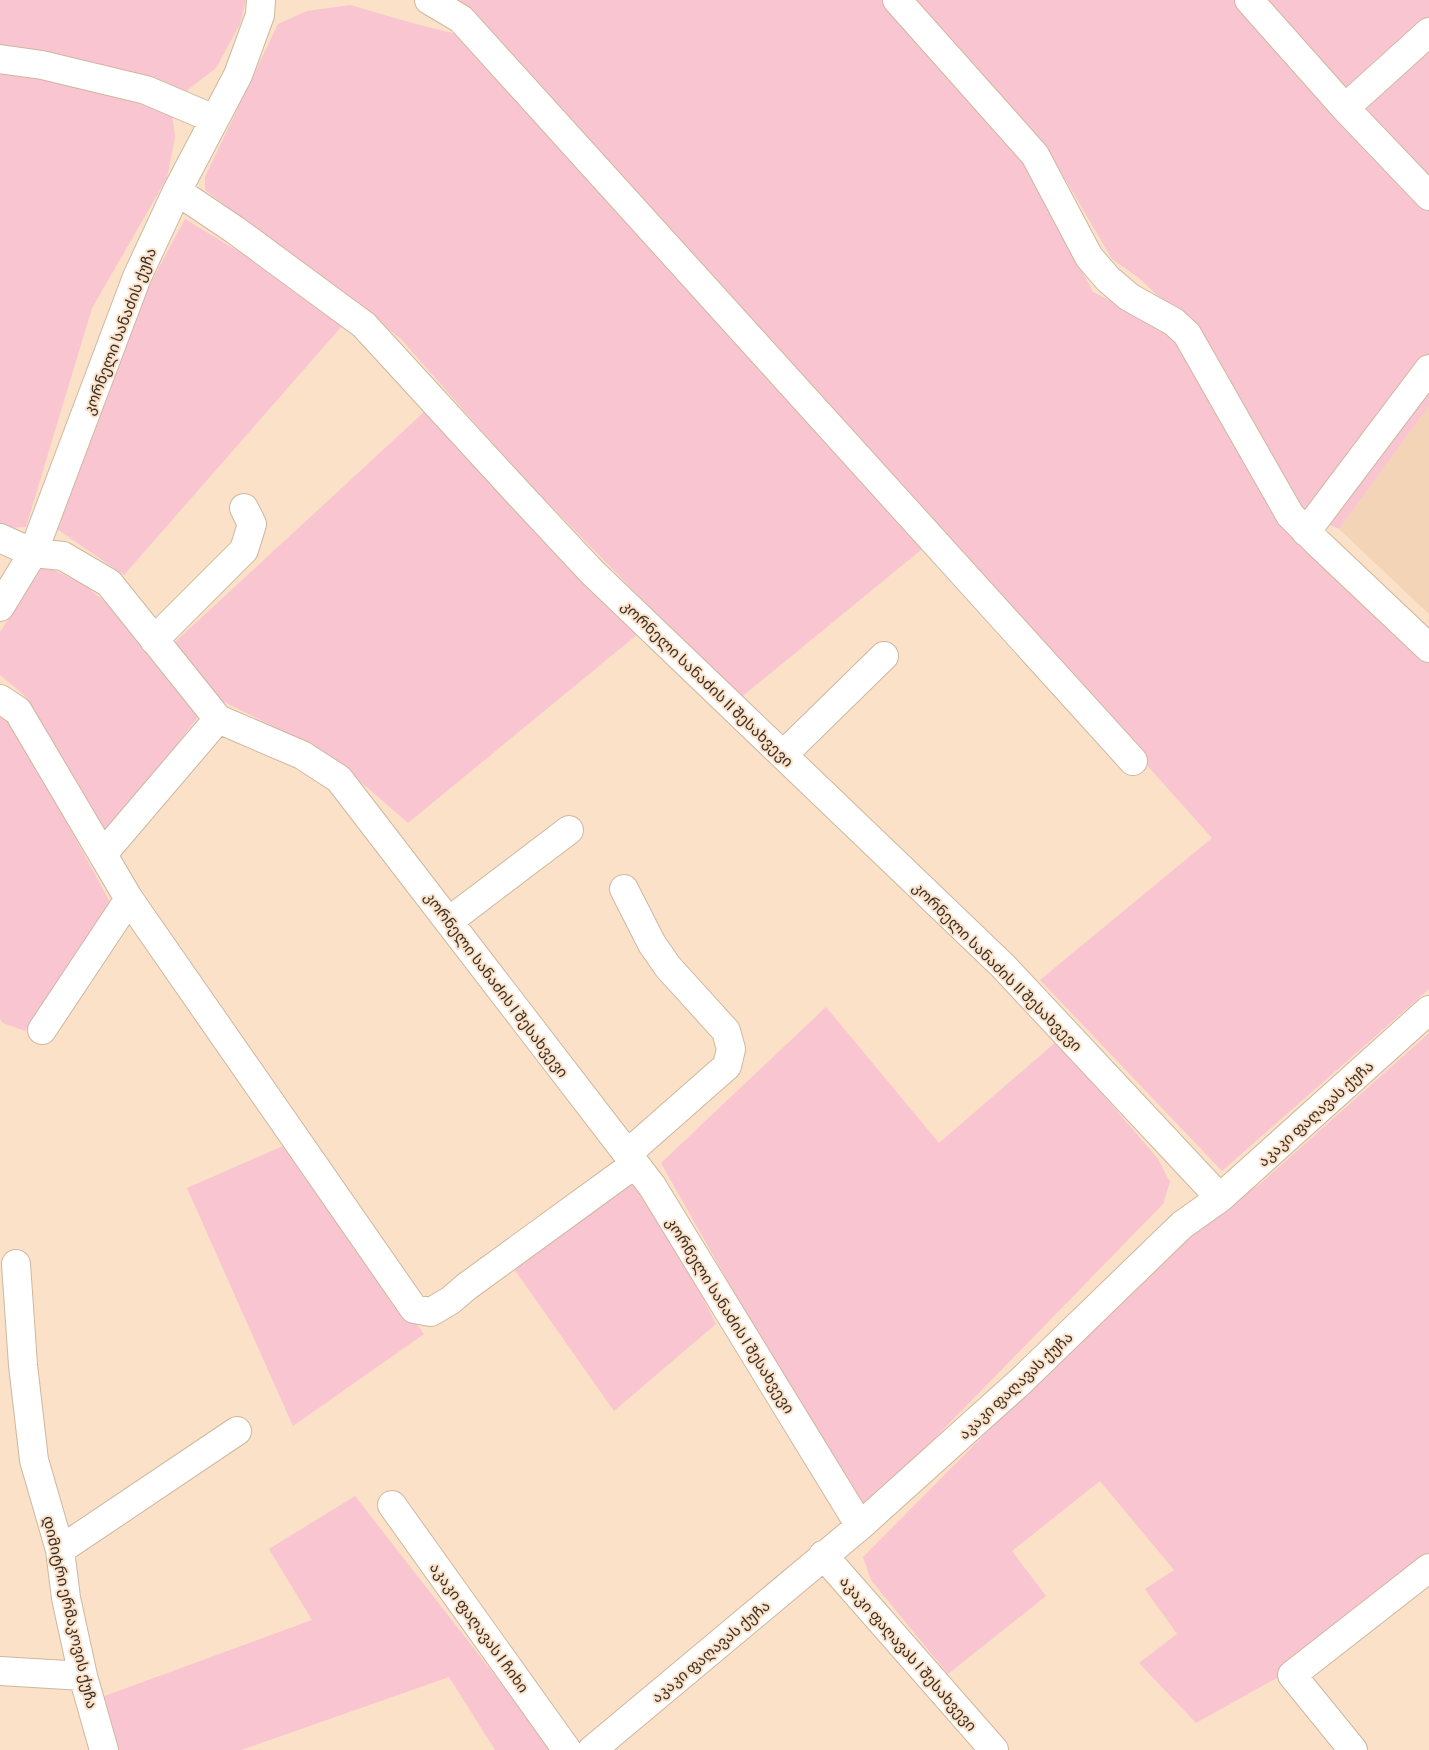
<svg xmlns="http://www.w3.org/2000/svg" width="1429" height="1750" viewBox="0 0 1429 1750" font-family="Commissioner,'Noto Sans Georgian',sans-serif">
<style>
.built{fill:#f3d4b6}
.green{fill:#f9c5d0}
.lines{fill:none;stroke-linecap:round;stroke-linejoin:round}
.minor-casing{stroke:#cfb79f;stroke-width:30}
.minor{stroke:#fff;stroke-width:28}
.labels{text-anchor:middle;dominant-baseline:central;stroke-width:4;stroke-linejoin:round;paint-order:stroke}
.street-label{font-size:15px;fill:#382e25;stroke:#fae1c8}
</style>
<rect width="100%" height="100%" fill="#fae1c8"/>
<path class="built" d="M1429,406v208l-90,-85z"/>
<path class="green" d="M0,0h246l-6,24 -24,44 -36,28 -8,17 3,24 -8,41 -75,130 -66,219 -18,1 -8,-5z
M445,0h436l144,162 68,130 62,31 19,13 97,169 158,154v330l-207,182 -182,-191 172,-142 -683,-764z
M913,0h516v406l-90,123 -36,-16 -87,-158 -17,-21 -60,-56 -27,-19 -68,-116z
M350,5l66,19 40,10 23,22 448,489 -188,154 -221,-227 -118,-134 -195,-148v-13l73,-153 29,-13z
M185,219l79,48 78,59 -218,249 -67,-46 86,-232z
M424,412l143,149 77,68 -236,194 -40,-35 -51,-40 -101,-50 -42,-55z
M43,565l40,19 27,22 88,111 -91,119 -83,-141 -24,-20v-43z
M0,710l9,6 102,188 -86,127 -22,-8 -3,-4z
M826,1007l113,136 118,-102 101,118 12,23 -7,22 -303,311 -199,-352z
M1429,1033v522l-147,120 -86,48 -57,-60 38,-29 -32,-45 29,-19 -74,-89 -88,70 34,45 -98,78 -77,-94 -8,-23 316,-318 81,-55z
M290,1143l134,191 -131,92 -106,-238z
M621,1181l27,11 68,132 -102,87 -100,-142z
M355,1496l198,254h-58l-46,-73 -208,73h-124l-15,-53 210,-77 -43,-71z"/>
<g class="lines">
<defs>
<path id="minor" d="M429,0l32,19 672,742
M897,0l138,155 54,102 19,22 21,18 45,25 13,12 103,181 28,28 111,105
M1249,0l96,108 84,88
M0,59l42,6 104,25 68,29
M1345,108l84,-76
M177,191l58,39 129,95 156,170 72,77 411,394 217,232
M1306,532l123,-163
M0,538l33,15 30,3 46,27 109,136 84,36 37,24 313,407 208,340
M0,607l33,-54 104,-276 40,-86 61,-116 22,-60 1,-15
M154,640l90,-90 8,-26 -8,-16
M0,699l18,12 111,188 285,410 17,3 20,-12 15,-13 169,-123
M783,755l101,-99
M103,854l115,-135
M624,889l28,55 16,23 58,64 5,18 -4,17 -100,88
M449,921l120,-91
M42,1030l87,-131
M16,1264l7,101 11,95 26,90 6,48 17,78 21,74
M392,1505l175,245
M60,1550l177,-119
M823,1555l171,195
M0,1671l83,5
M592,1750l268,-224 161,-145 161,-156 38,-27 209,-188
M1353,1750l-61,-75 137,-107"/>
</defs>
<use href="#minor" class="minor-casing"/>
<use href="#minor" class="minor"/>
</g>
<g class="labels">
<g class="street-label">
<text transform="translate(119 331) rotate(-69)">კორნელი სანაძის ქუჩა</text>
<text transform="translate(708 683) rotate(44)">კორნელი სანაძის II შესახვევი</text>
<text transform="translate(998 966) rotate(45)">კორნელი სანაძის II შესახვევი</text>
<text transform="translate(497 984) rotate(53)">კორნელი სანაძის I შესახვევი</text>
<text transform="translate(1315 1113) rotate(-42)">აკაკი ფაღავას ქუჩა</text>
<text transform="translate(731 1315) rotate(58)">კორნელი სანაძის I შესახვევი</text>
<text transform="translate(1015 1385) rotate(-43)">აკაკი ფაღავას ქუჩა</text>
<text transform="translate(71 1612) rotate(77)">დიმიტრი ერმაკოვის ქუჩა</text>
<text transform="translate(480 1627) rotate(54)">აკაკი ფაღავას I ჩიხი</text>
<text transform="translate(710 1651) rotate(-40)">აკაკი ფაღავას ქუჩა</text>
<text transform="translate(909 1653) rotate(49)">აკაკი ფაღავას I შესახვევი</text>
</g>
</g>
</svg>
